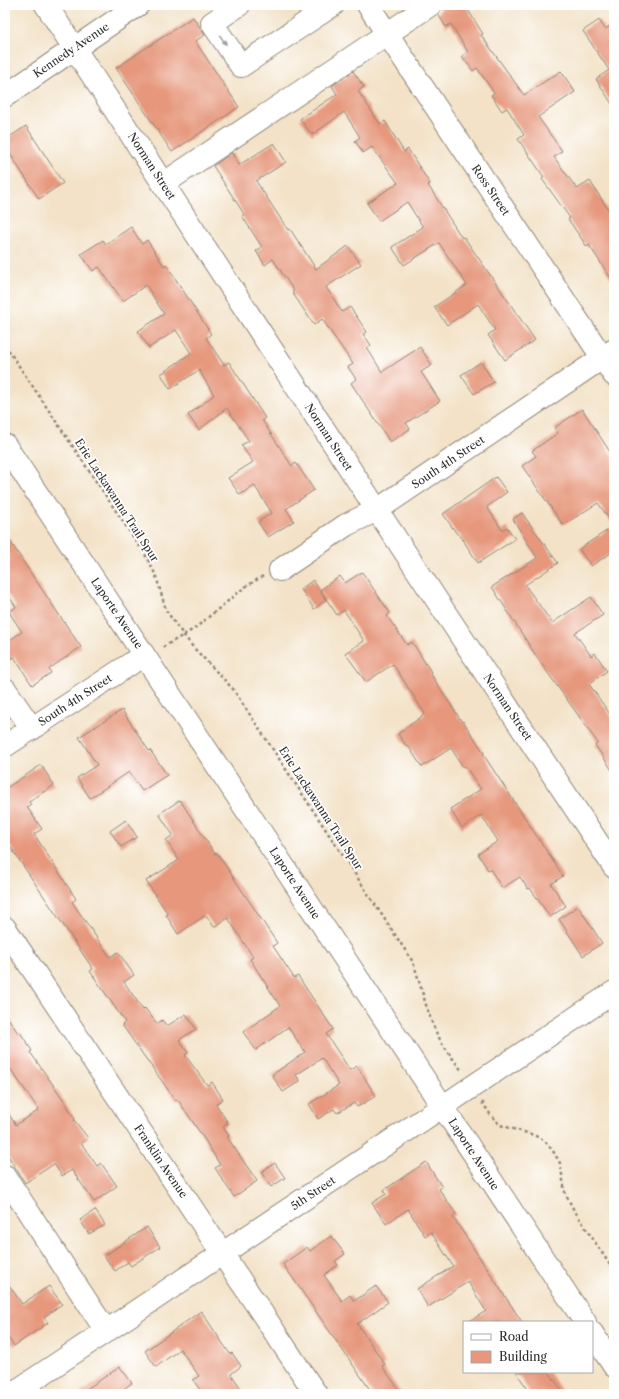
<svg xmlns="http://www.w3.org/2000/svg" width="619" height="1399" viewBox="0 0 619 1399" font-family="'Libre Caslon Text',serif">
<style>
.building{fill:#e6977c}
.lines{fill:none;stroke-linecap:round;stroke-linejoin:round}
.minor-casing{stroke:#8f8679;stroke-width:24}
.path{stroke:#8f8679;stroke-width:2.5;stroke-dasharray:3 3;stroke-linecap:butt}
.minor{stroke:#fff;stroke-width:22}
.oneway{fill:#a0a0a0}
.labels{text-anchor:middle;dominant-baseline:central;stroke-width:3.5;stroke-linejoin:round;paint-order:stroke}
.street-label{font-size:11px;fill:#2b2b2b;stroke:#fff}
</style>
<rect width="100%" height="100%" fill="#fff"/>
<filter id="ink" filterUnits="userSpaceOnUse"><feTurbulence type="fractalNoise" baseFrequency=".025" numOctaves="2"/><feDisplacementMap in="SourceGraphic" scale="8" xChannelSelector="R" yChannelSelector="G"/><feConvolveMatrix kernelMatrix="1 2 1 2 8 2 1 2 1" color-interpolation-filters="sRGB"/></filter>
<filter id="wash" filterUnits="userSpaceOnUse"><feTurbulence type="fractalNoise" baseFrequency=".012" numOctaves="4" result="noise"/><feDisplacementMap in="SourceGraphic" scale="16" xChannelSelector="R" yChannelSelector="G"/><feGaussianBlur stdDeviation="0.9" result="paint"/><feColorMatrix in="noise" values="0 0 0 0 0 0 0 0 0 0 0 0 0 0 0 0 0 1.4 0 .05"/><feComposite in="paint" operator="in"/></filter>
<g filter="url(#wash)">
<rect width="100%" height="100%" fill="#f3e2c7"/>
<g id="blocks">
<path class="building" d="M445,5h20l18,29 -2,1 43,60 37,-24 14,21 -37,25 24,34 -8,6 23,32 13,-8 24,38v64l-25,-38 -2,2 -19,-28 2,-1 -28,-39 2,-2 -26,-38 6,-4 -17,-27 -5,3 -11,-16 3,-2 -17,-25 -4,3 -11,-15 6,-4 -17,-28 -5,3 -8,-13 4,-7z
M193,17l12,18 -10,6 44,66 -67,45 -56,-84z
M599,20l6,9 9,-5v83l-18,-28 13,-9 -26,-39z
M353,71l11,16 -6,4 22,33 5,-3 19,31 4,-3 22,35 -2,1 34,53 2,-1 71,103 -30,20 -17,-25 7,-5 -17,-26 -31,21 -13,-18 33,-22 -28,-42 -35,22 -12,-18 31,-20 -16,-25 -28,19 -12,-18 31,-20 -26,-36 -9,6 -8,-12 5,-4 -16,-25 -32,23 -12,-16 37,-25 -5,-8z
M26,126l37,57 -24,16 -34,-53v-6z
M274,143l12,19 -30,19 32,49 2,-1 26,40 32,-23 13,18 -35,23 16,25 8,-5 17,25 -4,2 8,11 -4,3 15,24 38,-25 12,18 -11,7 19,29 -34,22 4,6 -20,13 -39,-59 5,-4 -8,-12 5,-3 -31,-45 -8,6 -22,-33 2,-1 -21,-32 -8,6 -9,-14 6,-4 -20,-31 2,-2 -31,-48 19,-13 7,12z
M131,227l11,17 5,-4 17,26 2,-2 45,70 -5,4 18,27 5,-3 36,56 -3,2 30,46 4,-3 18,27 -28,19 8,12 -26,16 -10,-15 14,-9 -18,-28 -14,10 -12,-17 25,-16 -12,-17 8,-4 -22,-33 -28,22 -11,-15 26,-20 -15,-25 -29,19 -9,-15 30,-21 -15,-23 -27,18 -11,-17 26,-17 -18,-29 -23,16 -24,-34 -6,4 -12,-17 22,-14 3,4z
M481,362l13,20 -20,12 -13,-19z
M582,409l32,49v68l-16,-23 -35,22 -41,-59 14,-10 -4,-5 26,-18 -4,-5z
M496,477l11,15 -20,15 15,23 5,-3 8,12 -37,24 -19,-29h-2l-14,-20z
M522,513l36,50 -33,22 27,38 39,-26 12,18 -28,18 16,23 4,-3 12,18 -18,13 25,36v53l-19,-28 3,-2 -58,-81 -48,-75 45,-29 -24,-39z
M614,526v25l-23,15 -12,-17z
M5,533l21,33 55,81 -32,22 2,4 -19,12 -18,-28 -9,6v-20l17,-11 -13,-20 7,-5 -11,-17z
M362,572l28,41 -3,3 20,29 5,-3 19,30 -1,1 32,49 1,-1 21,32 -1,1 80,122 -12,8 15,22 -16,11 -20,-29 -2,1 -8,-12 -18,11 -12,-19 -2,1 -10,-16 20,-13 -17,-26 -19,13 -12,-19 31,-20 -16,-23 -2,1 -12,-19 -29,19 -14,-21 -1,1 -9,-13 27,-20 -32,-50 -27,18 -21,-29 19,-12 -20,-31 -7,5 -17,-25 20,-14 5,7z
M313,580l13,20 -12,9 -13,-20z
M122,710l27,41 1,-1 17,25 -25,16 -13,-19 -39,26 -13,-20 20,-13 -18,-28z
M41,765l13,20 -25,17 2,3 -4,2 15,22 -8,5 42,65 -4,3 38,55 8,-5 16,23 -10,7 19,28 2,-2 12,16 5,-4 5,6 19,-12 10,15 -17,11 9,13 -3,2 22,30 5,-3 11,17 -7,5 12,19 -5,4 6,9 -2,1 30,44 -23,16 -19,-29 5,-3 -15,-25 -27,-40 -2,1 -54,-76 3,-3 -35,-51 3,-2 -88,-130v-50z
M180,800l35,54 2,-1 60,90 -4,3 21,32 4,-2 35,53 -7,5 24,36 7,-4 19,30 -19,11 -3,-4 -17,10 -3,-4 -16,10 -9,-15 30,-19 -17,-27 -26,17 4,6 -17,11 -11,-17 33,-23 -17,-25 -32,23 -13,-18 37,-26 -30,-47 3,-2 -25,-39 -14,9 -8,-12 -28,19 -12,-19 2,-1 -22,-33 33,-21 -13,-20 7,-5 -14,-21z
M126,820l11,17 -16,10 -11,-16z
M578,906l24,37 -19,13 -24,-37z
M5,1013l13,20 2,-1 12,19 -2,1 33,47 12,20 -1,1 14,18 -7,5 16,23 4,-3 16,23 -23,16 -22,-32 -10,6 -8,-12 -29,19 -20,-32v-42l11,16 23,-15 -34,-49z
M426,1162l16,25 -3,2 17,25 -3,3 69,105h-54l18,-11 -18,-29 -40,25 -11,-18 36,-23 -22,-34 -6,4 -17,-27 -22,15 -14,-21 14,-9 -2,-4z
M275,1163l10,15 -14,9 -10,-15z
M95,1210l10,15 -16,9 -9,-14z
M147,1227l13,20 -29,19 -3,-4 -13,9 -11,-15z
M331,1236l14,18 -10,7 3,4 -14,10 18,26 8,-6 4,6 22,-15 12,16 -31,22 28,40 -3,2 20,28h-29l-90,-130 24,-17 3,4z
M5,1279l17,25 27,-18 13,18 -18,13 4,6 -34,23 -9,-13z
M201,1311l29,43 2,-1 9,13 -10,8 14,20h-42l-10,-14 6,-4 -19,-27 -24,18 -11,-16z
M120,1367l12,16 -16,11h-37z
M516,1372h33l15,22h-33z"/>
</g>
</g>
<g filter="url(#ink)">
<use href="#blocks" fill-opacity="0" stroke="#8f8679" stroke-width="1"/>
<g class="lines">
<defs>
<path id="minor" d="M46,5l331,505 237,357
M239,5l-27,18 29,43 92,-61
M368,5l246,370
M5,96l133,-91
M163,184l267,-179
M5,445l580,877
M280,570l66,-45 31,-15 237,-160
M5,689l27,40
M5,746l139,-91
M5,928l311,466
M5,1176l101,155
M592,1333l22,33
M12,1394l602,-402"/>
</defs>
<use href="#minor" class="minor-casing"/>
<path class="path" d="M5,345l143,214 8,17 10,34 10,15 17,22 40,42 180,273c8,23 13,48 23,70 7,14 17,27 26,39
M163,647l31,-18 51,-42 18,-11
M482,1102l8,12 10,11 34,10 11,6 8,10 7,12 5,29 7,15 42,64"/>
<use href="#minor" class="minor"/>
</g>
<defs><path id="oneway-solid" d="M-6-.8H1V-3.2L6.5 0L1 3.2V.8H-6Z"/></defs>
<use class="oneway" href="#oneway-solid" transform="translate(223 40) rotate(56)"/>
</g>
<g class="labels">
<g class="street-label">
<text transform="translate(71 50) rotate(-34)">Kennedy Avenue</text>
<text transform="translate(152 166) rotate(57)">Norman Street</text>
<text transform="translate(491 190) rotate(56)">Ross Street</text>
<text transform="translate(329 437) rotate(57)">Norman Street</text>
<text transform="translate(448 462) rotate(-34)">South 4th Street</text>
<text transform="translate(117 500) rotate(57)">Erie Lackawanna Trail Spur</text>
<text transform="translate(117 613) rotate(56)">Laporte Avenue</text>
<text transform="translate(75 700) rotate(-33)">South 4th Street</text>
<text transform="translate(508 707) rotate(56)">Norman Street</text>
<text transform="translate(321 808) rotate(57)">Erie Lackawanna Trail Spur</text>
<text transform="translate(295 883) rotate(57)">Laporte Avenue</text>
<text transform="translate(474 1154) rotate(57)">Laporte Avenue</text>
<text transform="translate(161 1161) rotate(56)">Franklin Avenue</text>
<text transform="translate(313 1193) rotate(-34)">5th Street</text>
</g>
</g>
<rect width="619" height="1399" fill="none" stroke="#fff" stroke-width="20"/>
<rect x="463" y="1321" width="130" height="52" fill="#ffffff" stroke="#aaaaaa"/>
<rect x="471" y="1334" width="20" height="6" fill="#ffffff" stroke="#aaaaaa"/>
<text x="499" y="1341" font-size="12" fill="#2b2b2b">Road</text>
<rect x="471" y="1351" width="20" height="12" fill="#e6977c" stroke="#aaaaaa"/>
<text x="499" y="1361" font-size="12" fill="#2b2b2b">Building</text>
</svg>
